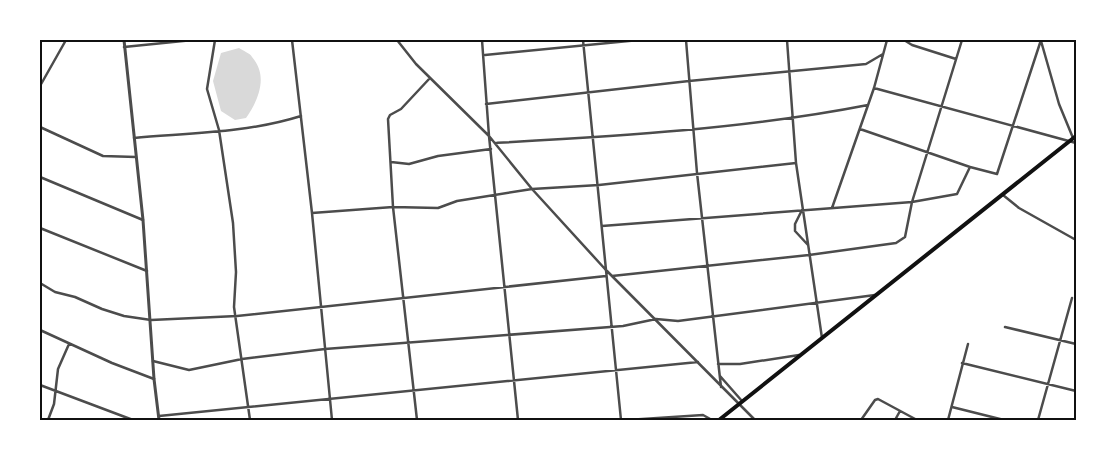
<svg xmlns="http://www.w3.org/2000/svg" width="1116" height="460" viewBox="0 0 1116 460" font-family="Overpass,sans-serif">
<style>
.water{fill:#d9d9d9}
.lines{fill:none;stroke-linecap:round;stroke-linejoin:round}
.minor{stroke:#4c4c4c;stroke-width:2.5}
.tertiary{stroke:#4c4c4c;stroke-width:3}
.trunk{stroke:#111;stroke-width:4}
.neatline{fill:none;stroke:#111;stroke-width:2}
</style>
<rect width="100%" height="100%" fill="#fff"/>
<path class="water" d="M239,48c4,3 11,5 13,9 17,19 6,44 -6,61l-11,2 -14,-9 -8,-30 8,-28z"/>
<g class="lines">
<path class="minor" d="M215,40l-8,49 12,41 14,93 3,49 -2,35 16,113
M292,40l20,173 20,207
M397,40l19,24 73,72 43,53 73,80 150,151
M482,40l7,96 29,284
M583,40l38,380
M686,40l11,133 24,214
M787,40l9,123 26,175
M904,40l8,5 44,14
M1041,41l18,63 14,34
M124,47l69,-7
M485,55l154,-15
M40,86l26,-46
M874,88l202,55
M486,104l203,-23 177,-17 17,-10
M40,127l63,29 33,1
M860,129l110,38 27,7 44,-134
M134,138c56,-5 113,-5 167,-22
M495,143c124,-7 250,-14 373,-38
M391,162l18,2 29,-8 53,-7
M40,177l103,43
M1003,195l16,13 57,32
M832,208l42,-120 13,-48
M802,210l-7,14v7l13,14
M312,213l81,-6 45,1 19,-7 75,-12 67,-4 197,-22
M602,226l310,-24 45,-8 13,-27
M40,228l107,43
M612,276l197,-21 87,-12 9,-6 7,-35 50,-162
M40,283l15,9 20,5 27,12 22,7 27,4 86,-4 369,-40
M1005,327l71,17
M40,330l72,33 42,16
M153,361l36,9 53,-11 83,-10 298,-23 33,-7 22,2 197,-26
M962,363l114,28
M718,364h22l59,-9
M720,376l22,25
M40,385l93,35
M952,407l52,13
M159,416l539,-54
M48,420l6,-16 4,-35 11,-25
M417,420l-24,-213 -5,-88 2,-4 11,-6 29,-31
M627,420l76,-5 9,5
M861,420l14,-20 3,-1 39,21
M895,420l5,-9
M948,420l20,-76
M1038,420l34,-122"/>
<path class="tertiary" d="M124,40l19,180 11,159 5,41"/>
<path class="trunk" d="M719,420l357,-284"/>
</g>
<rect width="1116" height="460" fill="none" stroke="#ffffff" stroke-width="82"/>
<rect x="41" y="41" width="1034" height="378" class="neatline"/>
</svg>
